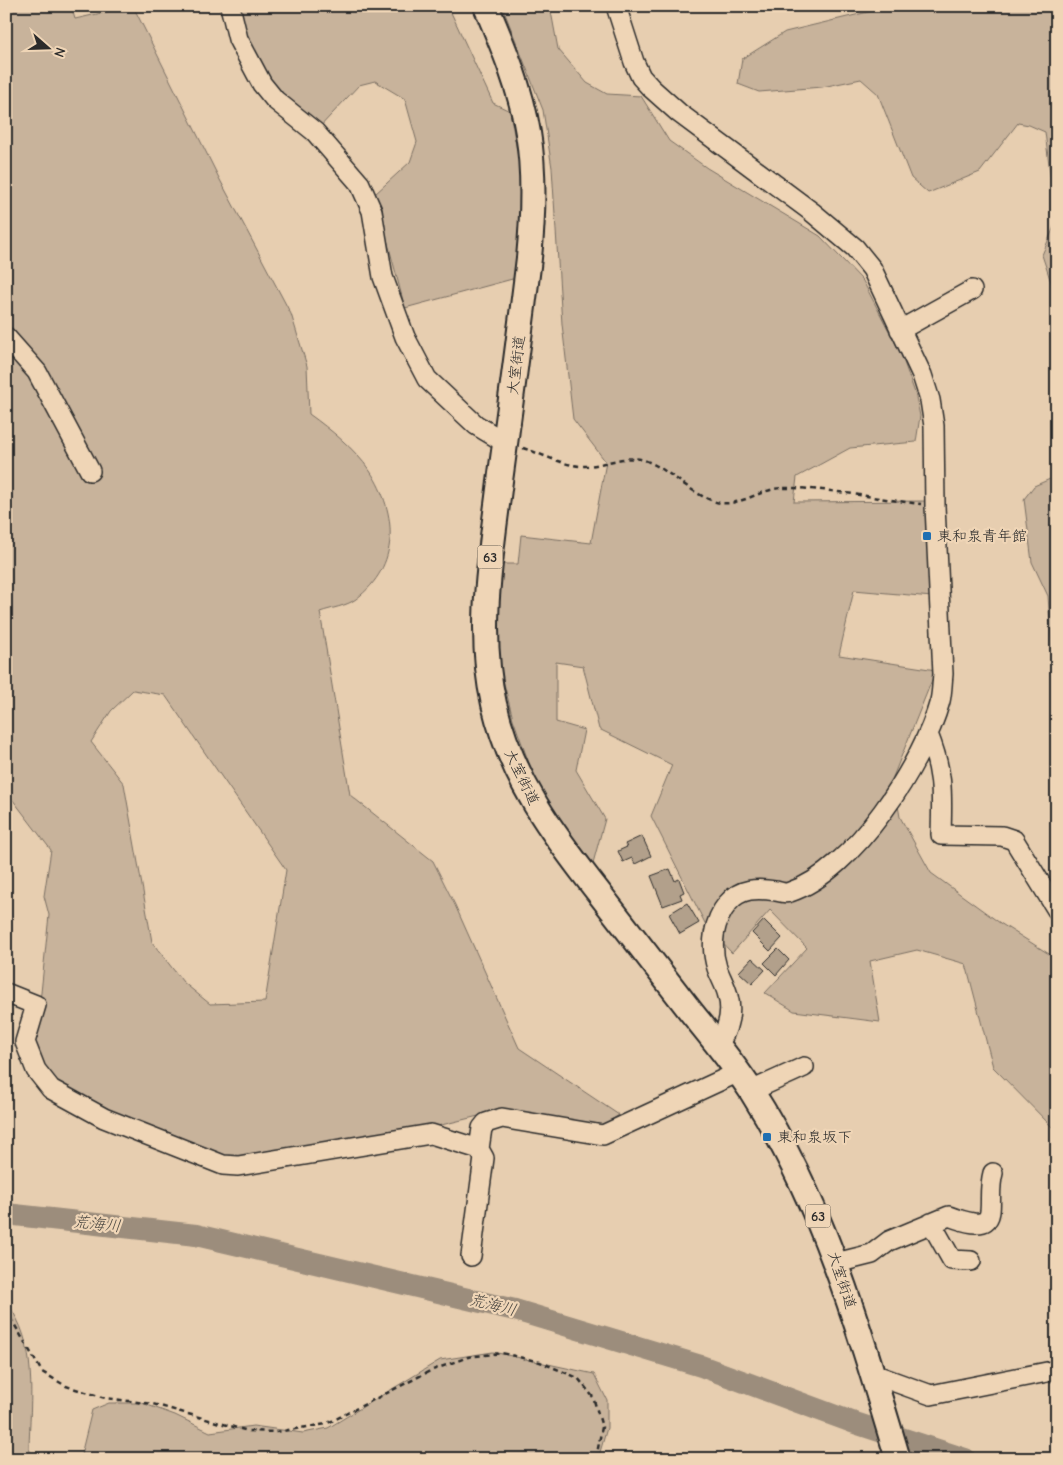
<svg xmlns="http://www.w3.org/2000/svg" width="1063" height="1465" viewBox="0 0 1063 1465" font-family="'Comic Neue','Klee One',sans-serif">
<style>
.green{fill:#c8b39b;stroke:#7a6f63;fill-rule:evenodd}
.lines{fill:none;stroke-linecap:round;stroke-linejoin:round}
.river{stroke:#9c8d7b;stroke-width:22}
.building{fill:#b2a08b;stroke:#2b2b2b}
.minor-casing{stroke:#2b2b2b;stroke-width:22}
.major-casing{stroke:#2b2b2b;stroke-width:28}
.path{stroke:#2b2b2b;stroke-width:2.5;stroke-dasharray:5 4;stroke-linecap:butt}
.minor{stroke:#efd5b6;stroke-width:19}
.major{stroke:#efd5b6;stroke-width:24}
.poi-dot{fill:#1f6fb2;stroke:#efd5b6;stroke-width:2}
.labels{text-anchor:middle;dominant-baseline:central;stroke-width:4.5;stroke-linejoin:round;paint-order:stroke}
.shield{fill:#efd5b6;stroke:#665e55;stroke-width:1}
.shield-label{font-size:14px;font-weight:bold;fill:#2b2b2b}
.street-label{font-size:15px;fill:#2b2b2b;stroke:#efd5b6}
.poi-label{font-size:15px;fill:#2b2b2b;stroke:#efd5b6;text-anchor:start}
.water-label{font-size:16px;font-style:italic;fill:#47443f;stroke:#efd5b6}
</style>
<rect width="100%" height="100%" fill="#e7ceb0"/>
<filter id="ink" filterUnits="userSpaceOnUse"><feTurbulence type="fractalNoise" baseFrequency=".02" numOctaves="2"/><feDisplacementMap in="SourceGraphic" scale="10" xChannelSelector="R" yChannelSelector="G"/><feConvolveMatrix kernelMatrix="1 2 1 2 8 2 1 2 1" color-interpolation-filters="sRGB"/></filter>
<g filter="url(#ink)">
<path class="green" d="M6,6h65l4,13 58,-13 86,172 72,136 16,52 2,48c22,16 45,34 61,57 28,43 30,95 -14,128 -9,7 -25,9 -36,13l30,183 83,66 22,44 64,143 100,67 -20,13 -104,-16 -62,15 -208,32 -112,-43 -57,-31 -14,-17 -10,-30 9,-45 8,-78 -5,-19 7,-46 -45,-59zM133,690l32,5 121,175 -21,132 -55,2 -27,-22 -31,-40 -28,-158 -33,-42 20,-31z
M240,6h208l45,97 17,8 12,70 -6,97 -111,30 -30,-114 35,-32 7,-20 -12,-43 -30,-18 -16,4 -41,44 -48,-49 -23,-42z
M502,6h48l8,43 29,34 20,11 34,2 28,45 38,27 113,68 43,45 38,73 14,39 5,23 -4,26 -66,6 -53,29 -3,25 133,-1 5,96 -78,-7 -15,65 97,15 -43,107 7,40 31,56 69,50 57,36v173l-64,-65 -27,-103 -49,-14 -47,11 10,61 -86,-11 -29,-18 42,-45 -37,-38 -38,43 -25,-26 -56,-111 21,-51 -73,-36 -16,-63 -27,-4v60l28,8 -8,40 29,49 -12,44 -52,-67 -28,-77 -16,-63 4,-92h17l3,-29 70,8 15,-81 -33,-43 -11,-95 -10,-156 -9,-58z
M893,6h153l11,20v274l-15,-45 14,-33 -11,-90 -16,-7 -11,-2 -38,49 -52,21 -17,-15 -33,-84 -17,-15 -39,8 -63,5 -21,-8 4,-25 43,-27z
M1057,476v244l-9,-124 -16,-34 -8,-63 10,-13z
M6,1302c33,41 24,98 23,147l5,10h-28z
M493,1352l101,22 13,26v28l-9,31h-518l12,-49 17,-7h33l33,12 35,17 43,-6 50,7 25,-5 112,-68z"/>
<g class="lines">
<path class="river" d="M6,1214l190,21 319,75 186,56 151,56 113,37"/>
</g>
<path class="building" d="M642,836l9,20 -16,8 -3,-6 -9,4 -5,-11 9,-4 -2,-3z
M670,869l5,12 4,-2 5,13 -4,2 2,5 -19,7 -12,-30z
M687,903l12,20 -19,11 -11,-20z
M764,920l18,18 -12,13 -18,-18z
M778,949l11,11 -13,15 -12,-12z
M752,958l13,12 -13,14 -13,-12z"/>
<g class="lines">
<defs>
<path id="minor" d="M230,6l8,33 24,45 13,16 40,32 45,52 12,27 11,66 22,60 22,42 49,46 30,18
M616,6l18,56 7,15 10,11 28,25 133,99 43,36 17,21 50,106 8,25 4,26 1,80 8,168c-1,9 -1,19 -3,27 -17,62 -86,170 -150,191 -4,2 -10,0 -14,-1 -19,-3 -36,-3 -48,12 -15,18 -18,43 -11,65 3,9 9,18 11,28 5,18 -1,35 -10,50
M900,330l72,-40
M6,337l31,35 53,99
M928,734c16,40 14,60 13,101l61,1 12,4 43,70
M6,993l30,12 -11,37 11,28 15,19 53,29 119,47 15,1 193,-32 48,15 5,9 -13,98
M751,1091l53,-24
M479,1149l3,-21 4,-5 16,-5 101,17 136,-63
M931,1223l21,37 19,1
M836,1263l36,-9 17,-13 60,-25c58,22 35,-11 44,-43
M873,1374l58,21 126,-25"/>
<path id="major" d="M486,6c17,40 35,83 42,127 7,41 5,84 1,125 -9,75 -19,149 -29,223 -9,74 -23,150 -6,223 18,76 58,129 105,189 31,40 62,80 93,120 21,26 42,51 60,79 72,113 108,240 146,367"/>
</defs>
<use href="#minor" class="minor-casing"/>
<use href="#major" class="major-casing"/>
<path class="path" d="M523,448c16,5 42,18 58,18 22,1 41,-12 63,-6 24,8 51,38 76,43 21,3 41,-14 62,-15 43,-1 95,11 139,16
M6,1310l36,62 24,14 39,12 48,6 95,27 28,1 50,-8 104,-53 38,-14 34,-4 38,9 38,16 15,19 9,30 -6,32"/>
<use href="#minor" class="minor"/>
<use href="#major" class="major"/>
</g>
</g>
<g class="poi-dot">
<rect x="922" y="531" width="10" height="10" rx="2.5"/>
<rect x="762" y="1132" width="10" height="10" rx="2.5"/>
</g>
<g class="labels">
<g class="shield">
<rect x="477.5" y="545.5" width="25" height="23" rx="4"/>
<rect x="805.5" y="1204.5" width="25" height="23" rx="4"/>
</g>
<g class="shield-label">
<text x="490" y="557">63</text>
<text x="818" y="1216">63</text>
</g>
<g class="street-label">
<text transform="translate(516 365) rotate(-83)">大室街道</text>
<text transform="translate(522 777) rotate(64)">大室街道</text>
<text transform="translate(842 1280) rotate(72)">大室街道</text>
</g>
<g class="poi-label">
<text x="937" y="536">東和泉青年館</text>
<text x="777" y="1137">東和泉坂下</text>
</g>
<g class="water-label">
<text transform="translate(97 1224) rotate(6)">荒海川</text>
<text transform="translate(493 1305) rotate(14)">荒海川</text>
</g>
</g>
<rect width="1063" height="1465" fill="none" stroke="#efd5b6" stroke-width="25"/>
<rect x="12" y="12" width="1038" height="1440" fill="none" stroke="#2b2b2b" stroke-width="2" filter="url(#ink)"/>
<g transform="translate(48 48) rotate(110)" stroke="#efd5b6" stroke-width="4" paint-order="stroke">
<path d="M0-4L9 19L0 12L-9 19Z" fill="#2b2b2b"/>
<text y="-8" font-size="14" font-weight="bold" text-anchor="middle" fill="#2b2b2b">N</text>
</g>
</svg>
